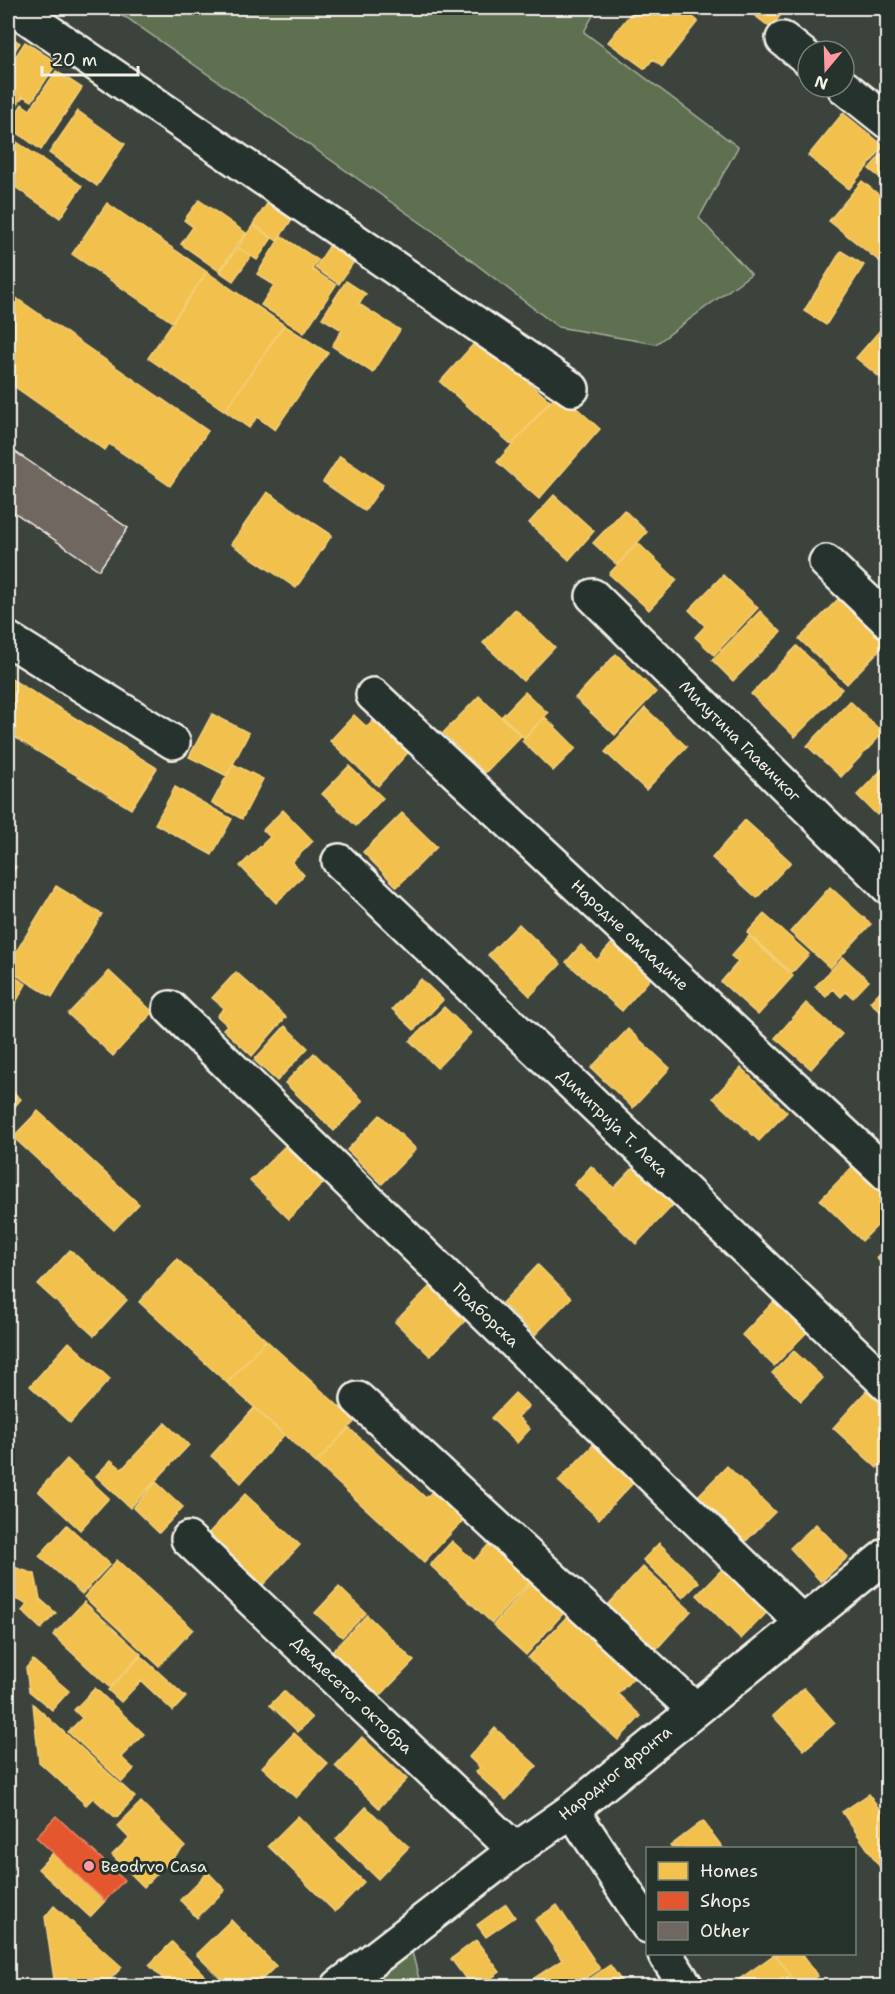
<svg xmlns="http://www.w3.org/2000/svg" width="895" height="1994" viewBox="0 0 895 1994" font-family="'Shantell Sans',sans-serif">
<style>
.green{fill:#5e6f51;stroke:#a9b09c;stroke-width:1.5}
.homes{fill:#f2c14e;stroke:#f3cf7c;stroke-width:1.5}
.shops{fill:#e4572e;stroke:#e98566;stroke-width:1.5}
.building{fill:#706860;stroke:#f4f1e8;stroke-width:1.5}
.lines{fill:none;stroke-linecap:round;stroke-linejoin:round}
.minor-casing{stroke:#f4f1e8;stroke-width:38}
.minor{stroke:#26332d;stroke-width:33}
.poi-dot{fill:#ff9aa2;stroke:#26332d;stroke-width:2}
.labels{text-anchor:middle;dominant-baseline:central;stroke-width:6;stroke-linejoin:round;paint-order:stroke}
.street-label{font-size:16px;fill:#f4f1e8;stroke:#26332d}
.poi-label{font-size:16px;fill:#f4f1e8;stroke:#26332d;text-anchor:start}
</style>
<rect width="100%" height="100%" fill="#3c433c"/>
<filter id="ink" filterUnits="userSpaceOnUse"><feTurbulence type="fractalNoise" baseFrequency=".0167" numOctaves="2"/><feDisplacementMap in="SourceGraphic" scale="12" xChannelSelector="R" yChannelSelector="G"/><feConvolveMatrix kernelMatrix="1 2 1 2 8 2 1 2 1" color-interpolation-filters="sRGB"/></filter>
<g filter="url(#ink)">
<path class="green" d="M97,8h500l-13,24 154,115 -39,71 52,56 -95,70 -98,-17 -124,-95 -307,-214z
M407,1933l14,53h-82z"/>
<path class="homes" d="M635,8h58l-5,5 10,8 -36,46 -9,-8 -8,10 -37,-27z
M745,8h41l-15,20z
M8,35l12,8 -12,18z
M25,42l32,21 -25,38 -9,-5 -15,23v-51z
M56,71l26,17 -41,62 -33,-24 14,-22 8,6z
M78,111l47,33 -28,42 -48,-33z
M843,113l41,33 -35,43 -41,-33z
M8,136l74,50 -22,32 -52,-36z
M888,146v38l-19,-15z
M862,181l26,21v48l-9,11 -50,-40z
M199,200l47,33 -27,38 -38,-27 12,-17 -9,-7z
M269,201l24,17 -16,23 -24,-17z
M107,203l100,69 -35,50 -100,-68z
M253,225l19,13 -15,22 -19,-13z
M281,236l37,24 -6,9 24,16 -32,48 -43,-28 13,-20 -17,-11z
M330,245l25,15 -16,24 -24,-16z
M238,247l13,9 -18,25 -13,-9z
M841,251l23,14 -38,60 -22,-14z
M207,272l77,53 -59,86 -77,-53z
M346,281l20,13 -7,10 41,26 -27,43 -41,-27 10,-16 -20,-12z
M12,295l196,136 -38,55 -61,-42 -4,6 -97,-68v-80z
M888,321v63l-32,-26z
M284,325l44,28 -53,77 -18,-13 -8,11 -24,-17z
M478,339l72,62 -38,44 -72,-63z
M559,392l41,37 -61,70 -42,-37z
M340,456l43,29 -18,26 -42,-29z
M267,492l65,43 -36,53 -65,-44z
M554,495l40,36 -25,29 -40,-37z
M624,510l23,22 -30,33 -24,-22z
M638,543l39,37 -28,30 -40,-36z
M723,575l35,33 -44,47 -19,-18 10,-11 -16,-16z
M840,597l47,45 -40,42 -48,-45z
M515,609l40,38 -32,34 -40,-38z
M760,611l21,21 -48,49 -21,-21z
M797,646l45,43 -47,48 -44,-43z
M616,654l40,38 -41,43 -40,-37z
M8,677l149,91 -26,41 -123,-76z
M525,692l23,21 -24,25 -22,-22z
M479,696l42,40 -36,37 -42,-40z
M850,701l33,32 -42,44 -34,-31z
M645,708l42,39 -41,43 -41,-38z
M212,714l37,19 -22,43 -38,-19z
M354,715l13,12 12,-12 34,32 -35,39 -48,-45z
M545,717l31,31 -23,23 -31,-30z
M888,763v41l-11,11 -20,-20z
M233,764l30,15 -21,40 -30,-16z
M349,766l34,32 -27,28 -34,-32z
M175,787l57,32 -20,36 -57,-31z
M283,810l30,31 -21,21 12,13 -28,28 -36,-37 30,-29 -7,-7z
M402,813l35,34 -40,40 -34,-35z
M888,813v13l-7,-6z
M745,820l46,42 -34,36 -45,-40z
M8,861l8,6 -8,15z
M56,886l46,28 -50,83 -44,-27v-23l8,5z
M830,887l41,37 -41,44 -40,-36z
M764,914l45,40 -17,19 -45,-40z
M519,924l42,40 -31,32 -42,-41z
M749,936l44,40 -35,39 -37,-33 17,-20 -7,-6z
M612,943l39,35 -29,33 -56,-49 15,-17 16,15z
M843,957l26,24 -16,17 -7,-6 -5,5 -8,-8 -7,8 -11,-10z
M109,971l44,41 -40,44 -45,-42z
M236,972l50,45 -34,39 -29,-27 4,-4 -10,-9 7,-8 -12,-10z
M8,973l18,11 -18,33z
M421,979l22,21 -29,30 -22,-21z
M888,983v35l-18,-16z
M806,1003l36,31 -31,35 -36,-31z
M444,1007l27,26 -34,35 -27,-27z
M285,1026l23,22 -31,33 -23,-21z
M628,1029l42,39 -37,40 -42,-40z
M314,1053l49,48 -29,30 -49,-48z
M741,1068l46,44 -28,29 -46,-43z
M8,1088l13,11 -13,16z
M38,1111l101,93 -25,26 -101,-93z
M380,1115l36,34 -34,35 -35,-34z
M888,1122v15l-8,-7z
M285,1146l38,37 -34,36 -39,-38z
M858,1161l29,28 -3,3 4,4v19l-26,26 -42,-41z
M591,1166l23,22 21,-22 40,37 -39,41 -62,-59z
M888,1245v24l-12,-11z
M70,1250l57,50 -33,36 -56,-51z
M177,1259l89,81 -39,43 -88,-81z
M538,1265l33,33 -36,37 -33,-32z
M430,1286l35,35 -35,35 -35,-34z
M778,1297l33,31 -37,38 -32,-31z
M266,1340l89,81 -39,42 -89,-80z
M69,1342l41,37 -40,44 -40,-37z
M794,1351l29,27 -22,23 -29,-28z
M867,1390l21,19v48l-11,11 -44,-40z
M515,1393l14,13 -11,11 12,12 -13,14 -26,-25z
M254,1408l30,27 -43,48 -30,-27z
M165,1423l24,22 -59,63 -34,-32 15,-16 11,9z
M349,1428l77,70 11,-12 31,29 -44,47 -108,-99z
M597,1441l40,38 -38,40 -41,-38z
M67,1459l42,39 -29,32 -42,-39z
M727,1466l48,46 -32,32 -47,-46z
M156,1482l27,25 -24,26 -26,-25z
M245,1494l55,51 -39,42 -55,-51z
M816,1524l32,33 -27,25 -31,-34z
M67,1525l43,39 -28,30 -43,-38z
M495,1537l41,38 -44,48 -62,-58 22,-24 22,20z
M659,1543l40,39 -16,16 -40,-38z
M117,1560l76,69 -34,37 -75,-69z
M728,1563l45,43 -32,33 -44,-44z
M8,1565l27,9 5,25 16,14 -15,16 -19,-18 6,-7 -16,-6z
M643,1567l48,44 -38,42 -48,-45z
M536,1577l33,30 -43,48 -33,-30z
M339,1587l27,26 -24,24 -27,-24z
M84,1602l57,52 -31,34 -57,-53z
M574,1609l66,62 -22,23 23,22 -23,24 -90,-82z
M367,1615l47,46 -34,35 -48,-45z
M141,1656l45,41 -13,14 -32,-30 -20,21 -13,-12z
M33,1660l36,31 -17,19 -23,-19 -3,-23z
M95,1688l49,46 -23,23 13,12 -12,13 -54,-50 14,-14 -8,-8z
M804,1688l31,35 -31,27 -31,-34z
M284,1691l28,27 -14,14 -28,-27z
M33,1704l102,93 -19,21 -23,-20 -7,7 -47,-43z
M495,1728l42,38 -31,34 -31,-28 5,-4 -11,-11z
M294,1733l34,31 -32,34 -34,-31z
M362,1737l45,42 -28,29 -44,-42z
M869,1794l19,28 -2,54 -44,-64z
M141,1802l44,44 -41,41 -32,-32 17,-17 -12,-12z
M366,1807l43,40 -31,32 -42,-40z
M298,1816l66,66 -29,30 -67,-66z
M703,1821l20,27h-51l-2,-2z
M53,1853l52,48 -15,16 -52,-48z
M208,1872l17,18 -28,28 -17,-18z
M506,1904l9,13 -29,20 -9,-12z
M557,1905l43,64 -26,17h-52l40,-26 -27,-40z
M54,1906l68,61 -18,19h-49l-10,-69z
M231,1920l45,46 -21,20h-27l-32,-32z
M476,1940l24,32 -20,14h-9l-20,-27z
M172,1942l43,44h-45l-21,-21z
M775,1954l23,32h-56l-4,-6z
M775,1954h27l16,22 -14,10h-6z
M610,1965l15,21h-46z"/>
<path class="shops" d="M56,1816l68,64 -19,21 -69,-64z"/>
<path class="building" d="M8,447l120,81 -29,42 -91,-62z"/>
<g class="lines">
<defs>
<path id="minor" d="M14,8l558,381
M783,39l25,20
M844,87l44,35
M826,562l62,59
M593,596l295,291
M8,639l165,103
M373,695l515,480
M339,861l549,524
M170,1008l632,614
M358,1399l336,310
M188,1539l327,311
M572,1810l76,116
M665,1954l21,32
M339,1986l176,-136 57,-40 316,-256"/>
</defs>
<use href="#minor" class="minor-casing"/>
<use href="#minor" class="minor"/>
</g>
</g>
<circle class="poi-dot" cx="89" cy="1866" r="6"/>
<g class="labels">
<g class="street-label">
<text transform="translate(740 741) rotate(45)">Милутина Главичког</text>
<text transform="translate(630 935) rotate(43)">Народне омладине</text>
<text transform="translate(613 1123) rotate(44)">Димитрија Т. Лека</text>
<text transform="translate(486 1315) rotate(44)">Подборска</text>
<text transform="translate(352 1695) rotate(44)">Двадесетог октобра</text>
<text transform="translate(615 1773) rotate(-39)">Народног фронта</text>
</g>
<g class="poi-label">
<text x="101" y="1866">Beodrvo Casa</text>
</g>
</g>
<rect width="895" height="1994" fill="none" stroke="#26332d" stroke-width="30"/>
<rect x="15" y="15" width="865" height="1964" fill="none" stroke="#f4f1e8" stroke-width="2" filter="url(#ink)"/>
<rect x="646" y="1847" width="210" height="108" fill="#26332d" stroke="#787f78" stroke-width="1.5"/>
<rect x="658" y="1862" width="30" height="18" fill="#f2c14e" stroke="#787f78" stroke-width="1.5"/>
<text x="700" y="1877" font-size="18" fill="#f4f1e8">Homes</text>
<rect x="658" y="1892" width="30" height="18" fill="#e4572e" stroke="#787f78" stroke-width="1.5"/>
<text x="700" y="1907" font-size="18" fill="#f4f1e8">Shops</text>
<rect x="658" y="1922" width="30" height="18" fill="#706860" stroke="#787f78" stroke-width="1.5"/>
<text x="700" y="1937" font-size="18" fill="#f4f1e8">Other</text>
<g transform="translate(826 69) rotate(199)"><circle r="28" fill="#26332d" stroke="#787f78" stroke-width="1.5"/>
<path d="M0-4.5L10 22L0 15L-10 22Z" fill="#ff9aa2"/>
<text y="-9" font-size="16" font-weight="bold" text-anchor="middle" fill="#f4f1e8">N</text>
</g>
<path d="M42 66v9h96v-9" fill="none" stroke="#f4f1e8" stroke-width="3"/>
<text x="51" y="66" font-size="18" fill="#f4f1e8" stroke="#26332d" stroke-width="4.5" paint-order="stroke">20 m</text>
</svg>
